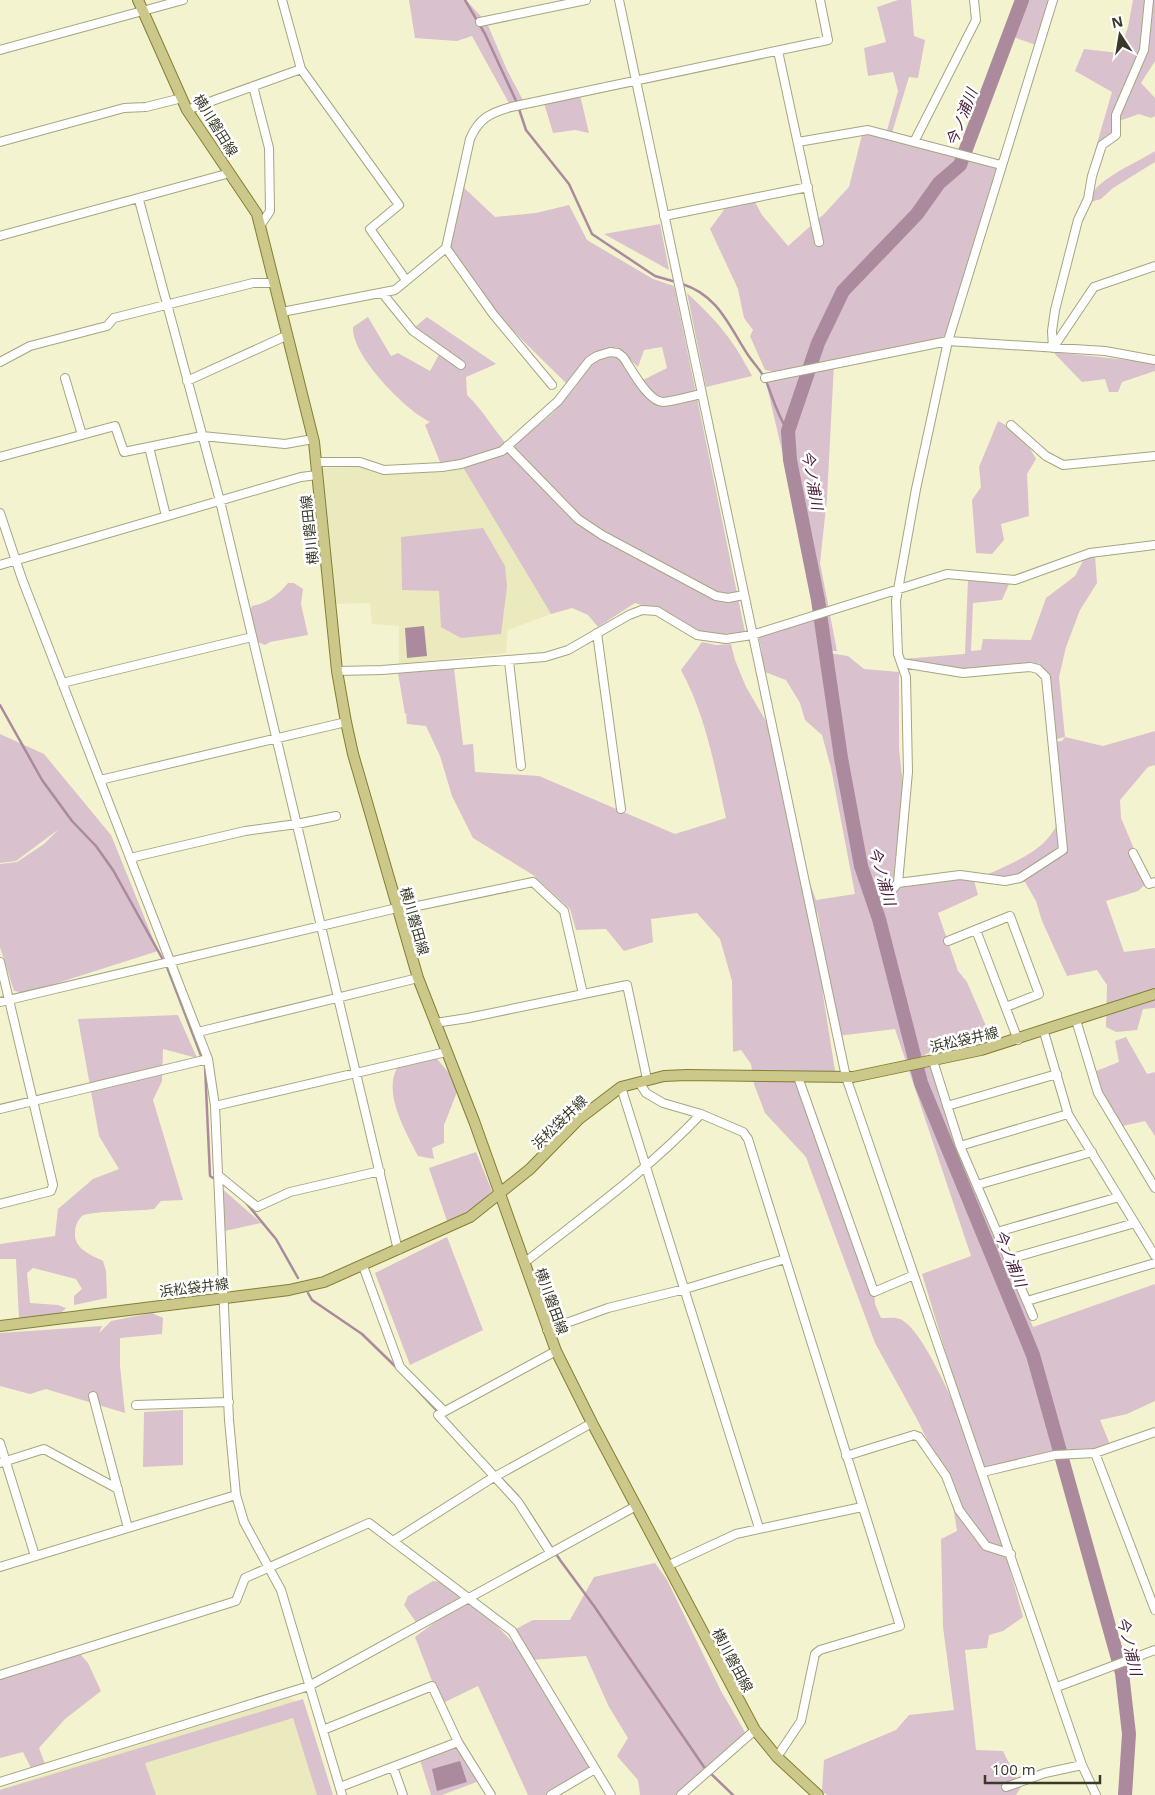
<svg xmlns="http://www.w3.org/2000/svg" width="1155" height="1795" viewBox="0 0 1155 1795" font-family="'Open Sans','Noto Sans JP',sans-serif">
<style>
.built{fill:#ebeabe}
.green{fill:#d9c1ce;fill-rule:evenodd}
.water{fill:#aa8a9c}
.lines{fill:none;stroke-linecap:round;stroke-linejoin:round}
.stream{stroke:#aa8a9c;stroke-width:2.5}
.river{stroke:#aa8a9c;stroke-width:14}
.minor-casing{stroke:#a6a583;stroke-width:10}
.major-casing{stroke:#827f35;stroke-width:12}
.minor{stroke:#fff;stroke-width:8}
.major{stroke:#ccc889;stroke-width:10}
.labels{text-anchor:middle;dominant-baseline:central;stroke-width:5;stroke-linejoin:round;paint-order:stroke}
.street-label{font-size:14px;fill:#39392a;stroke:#fff}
.water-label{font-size:15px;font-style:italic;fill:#471c38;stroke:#fff}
</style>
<rect width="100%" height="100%" fill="#f4f3cf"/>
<path class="built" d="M461,464l90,150 -43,16 -2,23 -107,11v-38l-27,-2 -2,-21 -35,1 -13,-136z
M289,1697l15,10 26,88h-330v-6z"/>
<path class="green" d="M409,0h57l21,23 20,47 17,32 -14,3 -38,-69 -15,5 -42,-3z
M898,0h13l3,36 11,4 -7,38 -9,-1 -18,59 110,29 -53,176 -114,23 -7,134 -7,65 17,88h-21l32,5 16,13 35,3v77l6,53 -6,76 -19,20 18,-15 75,-6 5,18 -40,18 20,58 9,11 25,58 -67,14 77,190 31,83 122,-43v117l-28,13 -27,6 11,27 -16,6 -26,-2 -86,21 40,145 -20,14 -14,4 -2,13 -22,2 11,100 27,1 18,36 -5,8h-189l-5,-4 2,-31 72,-30 13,-15 45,-5 -11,-83 -2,-88 16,-8 -7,-44 -32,-66 -43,-78 -69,-186 -41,-44 -11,-29 -3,-20 -10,-14 -8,2 -1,-71 -12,-42 -23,-26 -46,6 2,23 -29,9 -18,-22 -30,1 -6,-21 -37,-34 -60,-37 -21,-42 -12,-40 -14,-30 -19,-2 -1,-9 2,-1h-3l-7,-41 56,-5 9,77 10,-1 2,28 64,4 136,58 51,-16c-11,-50 -20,-102 -45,-148l21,-28 14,3 15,-1 4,16 11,27 27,46 25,117 18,50 39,-6 -24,-126 -9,-33 -17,-15 -5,-17 -14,-23 -21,-8 -9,-19 6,-1 -4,-17 63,-17 -56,-240 21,-4 -21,-4 -15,-34 3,-6 -9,-12 -6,-29 -28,-60 19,-26 26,-1 7,13 26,31 36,-32 25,-27 14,-56 23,3 12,-43 -5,-19 -25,4 -4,-28 22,-6 -9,-35zM817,908l20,128 58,-7 76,227 -49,18 58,192c-13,-30 -53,-136 -80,-147 -5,-2 -14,-1 -19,-1l-6,-14 -1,-12 -75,-215h37l-13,-82z
M1018,0h34l-13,46 -34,-12z
M1133,0h22v61l-14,22 14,15v18l-4,2 -12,-4 -23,8 -4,13 -23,36 23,-79 -37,-21 9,-22 35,4 9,-26z
M580,95l9,38 -14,-3 -22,3 -9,-30z
M1155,151v11l-42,26 -12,11 -14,4c6,-23 48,-39 68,-52z
M460,184l35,33 41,-4 33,-8 18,35 66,39 21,7 71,346 -41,4 -29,-20 -40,-13 -37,24 -10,-12 -16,-7 -21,6 -90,-150 -19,3 -17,-42 5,-3c-25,-12 -79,-67 -77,-95l15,-10 23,39 7,-3 32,18 11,-20 -26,-24 12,-10 69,47 -30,13 1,18c17,16 27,36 43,53l43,-35 23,-27 15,-22 15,-7h12l17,27 32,-16 -5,-21 -18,3 -6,17 -21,-20 -28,9 -23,27 -58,-57 -62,-78z
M660,224l9,46 -65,-36z
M687,293c31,29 45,45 65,83l-46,11z
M1053,352l102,11v8l-33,11 -4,10h-9l-4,-13 -23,3z
M998,421l23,12 15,26 -9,15 2,42 -28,8 3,16 -12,14 -16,-1 -4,-53 9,-13 -2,-20z
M483,528l22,38 2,21 -6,47 -40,4 -20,-11 -2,-36 -37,-1 -1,-53z
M1095,556l2,27 -17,27 -14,37 -7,30 6,60 38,9 52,-15v34l-7,2 -28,33 1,18 27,64 -10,9 -32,10 18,51 31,-4v60l-12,1 -6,21 -21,2 -10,-5 1,-42 -10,-15 -30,6 -25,-55 -6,-20 -11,-19 -44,-5c31,-14 74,-28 80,-66 2,-11 -7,-54 -9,-69l10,-1 3,-4 -13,3 -6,-59 -9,-24 5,16 -4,-4 -79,3 -57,-13 63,-5 3,-74 41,4 -7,16 -29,3 -2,48 10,-1 2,-11 48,1 15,-42 29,-22 9,-17z
M288,583h6l9,6 -2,15 7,31 -38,7 -5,3 -7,-3 -8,-30 2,-6c16,-3 26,-11 36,-23z
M0,734l44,20 67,81 47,116 -132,42 -12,-2 -14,-44v-83l17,-2 27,-18 15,-15 -43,32 -16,2z
M178,1015l19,43 -34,-9 -1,32 -9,19 30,100 -22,1 -7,8c-12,2 -66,2 -72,7 -5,5 -7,11 -7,17 -1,16 16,22 28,28l3,10 1,27 -33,7v-9l8,-7 -6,-10 -43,-11 -6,5 3,30 28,2 8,3 -5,5 -42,5 -3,-59h-16v-15l55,-8 3,-27 35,-30 26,-10 -20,-33 -21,-117z
M1126,1037l21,37 8,-2v64l-10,-15 -27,6 -23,-41 1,-15 23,-9 -4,-21z
M437,1059l14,16 6,17 -13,33v18l-12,5 2,11 -16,-3c-12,-24 -35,-62 -21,-88l13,-8z
M476,1152l16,39 -19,18 -26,12 -18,-53z
M219,1186l42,37 -41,9z
M447,1237l36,93 -73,35 -35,-92z
M152,1313l11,5 -1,16 -42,4v28l5,47 -79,-24 -16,5 -30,-8v-53l102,-7 -3,7 12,-12z
M183,1410v55l-40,2 1,-55z
M655,1563l12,17 54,111 25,43 -67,61h-39l-2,-15 -21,-24 11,-18 -19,-31 -23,-51 -55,4 64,109 -44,26h-23l-50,-109 -37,18 -26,-67 54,-40 59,61 -16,-27 21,-11h37l24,-43z
M433,1581l17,2 13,14 -47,25 -12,-17 4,-9z
M79,1653l9,10 13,28 -36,28 -26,29 6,16 -11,5 -3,-1 -8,-16 -23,6v-82l35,-8z
M303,1699l30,96h-16l-24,-77 -148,45 11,32h-156v-5z
M458,1742l24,38 -40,15h-11l-12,-38z"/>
<path class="water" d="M424,626l3,30 -20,2 -2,-30z
M460,1761l7,21 -30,9 -5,-22z"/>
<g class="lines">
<path class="stream" d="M465,0l20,34 32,69 9,27 43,54 23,50 63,42 21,6
M682,284c36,11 47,42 66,71 6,9 14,16 18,26 7,17 11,34 22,50
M0,705l42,75 30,41 24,25 17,24 54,97 38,99 5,110 16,10
M247,1204l29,35 22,39
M308,1293l4,7 50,34 36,35
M408,1380l31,33
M500,1477l18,19
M523,1503l37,57 34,46 110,161 29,28"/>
<path class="river" d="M1022,0l-62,165 -21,18 -22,31 -74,77 -25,52 -30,88 2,29 28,140 23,158 20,108 18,53 42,164 112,272 89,318 7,61 -4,61"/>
<defs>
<path id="minor" d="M282,0l19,69 98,136 -29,24 36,51
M619,0l227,1077 236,688 14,30
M480,22l106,-22
M0,50l183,-50
M778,51l41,191
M253,86l16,62 1,63 -10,15
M187,110l114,-41
M0,142l124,-34 22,-1 36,-9
M798,142l70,-12 133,35
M914,142l62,-122 -2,-20
M139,200l81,301 178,749
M664,216l144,-29
M0,236l230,-63
M446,248l47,66 59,71
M383,294l30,37 48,34
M282,312l113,-22 51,-42 24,-109c9,-21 20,-26 41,-32l317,-67 -8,-40
M1053,348l-1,-17 3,-21 23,-90 10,-21 4,-23 10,-31 14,-10v-20l28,-65 5,-50
M1053,348l41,-61 61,-21
M0,362l30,-16 77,-20 7,-8 139,-35h22
M65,378l17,57
M765,378l183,-37 157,10 50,9
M187,381l101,-46
M1011,425l35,31 17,9 92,-9
M507,446l71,73 24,16 114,61 12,2 16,-3
M149,447l17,69
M0,457l115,-31 9,26 78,-16 83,8 28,-5
M316,462h44l24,8 58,-3 19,-3 41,-13 56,-50 31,-40 8,-5 13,-4 8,1 5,4c8,11 25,45 40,45 13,-1 27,-6 39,-8
M0,513l22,66 186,480 7,47 14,314 7,75 8,27 37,68 61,205
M0,565l301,-88 16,-2
M597,633l24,176
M509,661l12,105
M337,671l45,-1 163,-13 23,-7 61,-35 13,-5 15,1 40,24 29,4 26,-4 195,-61 68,6 75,-27 65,-8
M62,683l190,-46
M100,780l246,-58
M1133,853l16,31 6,-2
M130,858l115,-27 52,-7 39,-8
M898,883l62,-8 45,6 15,-3 43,-28 -17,-173 -8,-8 -8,-2 -67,6 -61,-10
M884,899l14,-16 10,-111 -2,-95 -8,-23 -2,-53 20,-112 32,-148 105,-341
M398,910l135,-28 31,29 19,83
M976,930l42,110
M948,941l62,-25 29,78 -33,13
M0,962l53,223 -2,6 -51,13
M0,1002l397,-94
M1076,1020l22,73 57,95
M435,1023l33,-5 159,-33 20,94
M198,1032l220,-54
M1044,1032l24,82 87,142
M933,1061l27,85 73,170
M798,1077l76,215 40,-17
M639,1082l7,11 17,10 38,11 42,18 5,7 152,487 -80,24 -5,4 -14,67 -24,36
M621,1087l138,441
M215,1106l231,-54
M947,1106l110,-32
M0,1109l208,-50
M960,1146l108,-32
M218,1175l39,32 33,-15 90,-21
M977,1185l115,-33
M997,1232l122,-35
M1009,1259l126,-36
M524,1263c61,-48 124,-93 177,-149
M363,1266l37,101 44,44
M1027,1301l128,-38
M547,1330l61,-22 77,-19 100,-30
M93,1396l35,132
M136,1405l93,-3
M0,1443l35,113
M1095,1453l60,157
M846,1456l68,-21 5,2 27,39 13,34 27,36 25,8
M0,1463l44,-14 74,40
M983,1472l72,-17 40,-2 60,-21
M393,1541l96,-61 103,-57
M550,1552l-32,-50 -80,-87 118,-64
M669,1565l67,-31 126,-27
M0,1567l236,-72
M0,1675l236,-74 9,-23 124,-55 143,108 99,164
M1057,1687l98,-37
M323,1730l109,-44 26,56
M393,1767l10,28
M0,1782l309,-96 327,-180
M340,1787l118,-45 33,53
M1006,1787l39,-14 37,-8
M551,1795l44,-26
M681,1795l74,-65"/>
<path id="major" d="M138,0l49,110 70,104 57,228 23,229 9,51 7,32 65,224 56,143 82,230 36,72 163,307 22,27 41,38
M0,1326l289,-36 35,-8 146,-65 60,-48 49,-50 42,-32 43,-11 23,-1 166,2 128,-27 174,-56"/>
</defs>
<use href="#minor" class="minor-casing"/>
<use href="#major" class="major-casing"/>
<use href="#minor" class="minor"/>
<use href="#major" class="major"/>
</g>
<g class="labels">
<g class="street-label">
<text transform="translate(216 125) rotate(58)">横川磐田線</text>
<text transform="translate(309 530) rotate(-96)">横川磐田線</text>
<text transform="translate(415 921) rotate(74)">横川磐田線</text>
<text transform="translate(964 1039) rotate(-13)">浜松袋井線</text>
<text transform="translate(559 1122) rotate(-44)">浜松袋井線</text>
<text transform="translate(194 1287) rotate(-7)">浜松袋井線</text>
<text transform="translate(552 1301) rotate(70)">横川磐田線</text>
<text transform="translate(733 1660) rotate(62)">横川磐田線</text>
</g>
<g class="water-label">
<text transform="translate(961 117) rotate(-69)">今ノ浦川</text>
<text transform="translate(813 480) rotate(80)">今ノ浦川</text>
<text transform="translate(883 876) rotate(74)">今ノ浦川</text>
<text transform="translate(1011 1258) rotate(68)">今ノ浦川</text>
<text transform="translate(1130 1646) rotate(76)">今ノ浦川</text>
</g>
</g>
<g transform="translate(1120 35) rotate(348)" stroke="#ffffff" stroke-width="4" paint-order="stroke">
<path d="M0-4L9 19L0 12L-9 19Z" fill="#39392a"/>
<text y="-8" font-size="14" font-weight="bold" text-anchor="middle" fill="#39392a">N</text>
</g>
<path d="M985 1775v8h115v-8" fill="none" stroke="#39392a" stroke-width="2.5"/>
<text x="992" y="1775" font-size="15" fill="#39392a" stroke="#ffffff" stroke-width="4" paint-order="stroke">100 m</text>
</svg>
